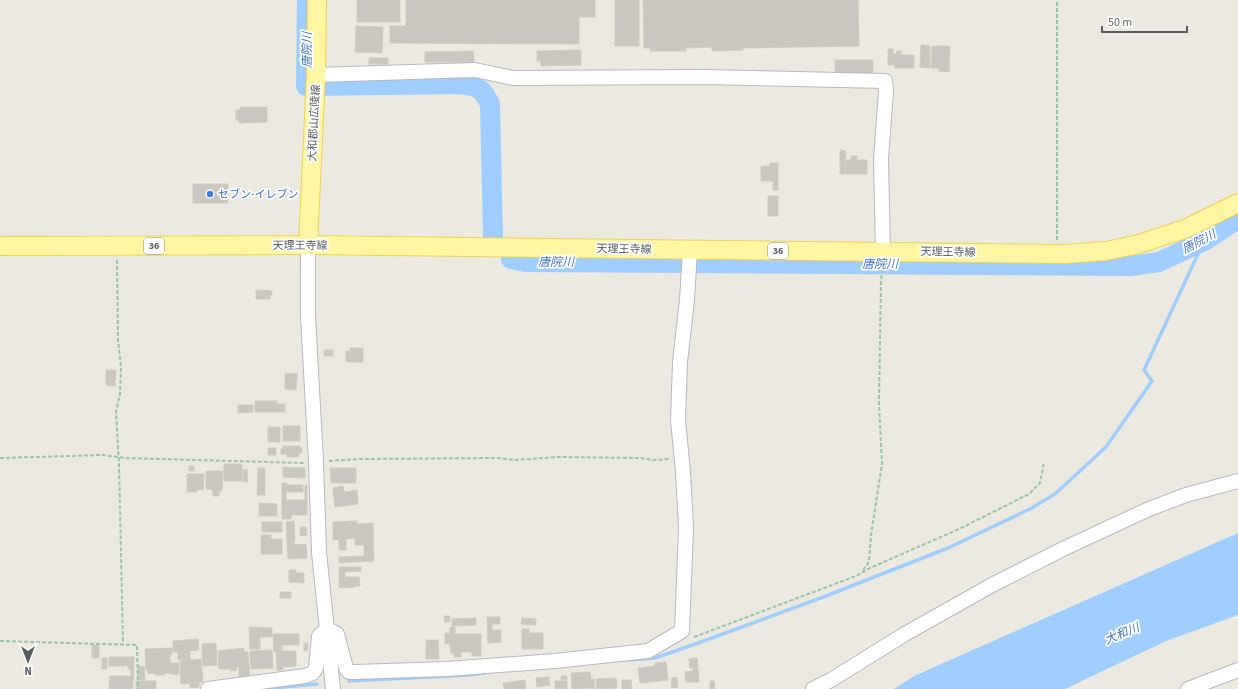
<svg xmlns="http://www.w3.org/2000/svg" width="1238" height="689" viewBox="0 0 1238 689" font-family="'Source Sans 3','Noto Sans JP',sans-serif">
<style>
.water{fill:#9ecdfe}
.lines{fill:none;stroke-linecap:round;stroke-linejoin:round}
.stream{stroke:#9ecdfe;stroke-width:3.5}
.river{stroke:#9ecdfe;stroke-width:20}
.building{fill:#c9c7c0;stroke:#d1ccbf}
.minor-casing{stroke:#b6b8bd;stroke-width:16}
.major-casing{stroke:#f0d055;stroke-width:20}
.path{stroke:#96c5a7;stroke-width:2;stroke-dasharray:4 2;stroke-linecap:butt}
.minor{stroke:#fff;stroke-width:14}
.major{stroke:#fef6a3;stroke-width:18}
.shop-dot{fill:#3f7fe0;stroke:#fff;stroke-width:1.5}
.labels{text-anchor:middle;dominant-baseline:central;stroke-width:3.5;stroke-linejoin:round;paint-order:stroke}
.shield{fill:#fff;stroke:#8b8d90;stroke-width:1}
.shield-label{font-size:10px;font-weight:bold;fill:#595c61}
.street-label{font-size:11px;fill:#595c61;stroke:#fff}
.shop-label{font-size:11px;fill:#366cbe;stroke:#fff;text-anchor:start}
.water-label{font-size:12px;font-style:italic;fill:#4176c1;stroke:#fff}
</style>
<rect width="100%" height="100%" fill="#eceae0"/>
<path class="water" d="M1238,533v82l-72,26 -101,48h-171l20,-13z"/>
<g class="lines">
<path class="stream" d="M630,660l25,-2 46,-16 125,-46 122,-48 82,-39 25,-15 51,-47 46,-66 -8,-11 60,-129
M349,681l120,-6 16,-2
M263,689l54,-5"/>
<path class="river" d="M307,0l-1,86 154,-2c18,2 22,4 30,20l3,132
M511,259l14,3 606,4 28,-4 45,-21 34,-22"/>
</g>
<path class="building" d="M357,0h43v22h-43z
M406,0h189v17h-16v27l-189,-1v-17h16z
M615,0h24v46h-24z
M643,0h215l1,46 -116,2v2l-31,1v-4l-26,1v3h-36v-3h-6z
M356,26l27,1 -1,26 -27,-1z
M921,45l9,1v22l-10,-1z
M932,46h18l-1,26 -10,-1v-3h-8z
M888,49h5v5h3l1,-3h4v4h13v13h-19v-3h-7z
M581,50v15l-40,1v-5h-4v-10z
M473,51l1,11h-49v-10z
M369,58h19v6h-19z
M835,60h38v13l-38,-1z
M240,107h27v15l-28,1v-3h-3v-10h4z
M840,150l6,1 -1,23h-5z
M851,156h6v4h10v14h-21v-14h5z
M770,163h8v27h-5v-9h-12v-15h9z
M193,184h35v19h-35z
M768,196h10v20h-10z
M256,290l16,1v4h-2v4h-14z
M350,348h13v14h-17v-11h4z
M324,350h9v6h-9z
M106,370h10l-1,16 -9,-1z
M285,373l12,1 -1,16 -11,-1z
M255,401h22v3h8v8h-30z
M238,405h15v7l-15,1z
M283,426h17v15h-17z
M268,427h12v15h-12z
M283,446h17v2h2v5h-3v4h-12v-3h-6v-5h2z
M268,448h8v7h-8z
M224,464h18v17h-18z
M189,466h5v5h-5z
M283,467l22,1v10l-22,-1z
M258,468h7v27h-8z
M330,468h26v15h-25z
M247,469l1,13h-5v-12z
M206,471h17l-1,20h-3v5h-6v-6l-7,-1z
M187,474h17l-1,16 -6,-1v3h-10z
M282,483h5v2h16v7h-17v8h19v-15h2v30h-16v4h-9z
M343,486l1,6 13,-2 1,14 -23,3 -2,-19z
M259,503l18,1v12h-18z
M294,521l1,20h-1v4l12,-1 1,14 -19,1 -2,-37z
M357,521v3l16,-1 1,38 -35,2v-6l25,-1v-11h-9v-7l-9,1v11h-7v-10h-6v-18z
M262,522h20v10h-20z
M300,527h6l1,8 -7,1z
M261,535h10v4h11v15h-21z
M339,567h22v4l-16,1v5h14l1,9h-6v1l-15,1z
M289,570h7v3h8v10l-15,-1z
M280,592h11v6h-11z
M444,616h6v6h-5z
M487,617h13v7h-8v6h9v12l-13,1z
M476,618v7l-24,1v-7z
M522,618l14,1v6l-15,-1z
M249,627l23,1v9h-12v12h-10z
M450,627h5v7h26v22h-9v-4h-11v5h-7v-4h-3l-1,-9h-5v-11h5z
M522,629h7v4h14v16h-21z
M273,634h26v11h-17v6h14v15l-13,1v3h-6l-1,-18h-2z
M198,639l1,11 -9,1v9l11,-1 2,23 -4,1v4l-9,1v-5l-9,1 -1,-23h3v-2l-5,1v-8h-5v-11z
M426,640h12l1,19h-13z
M216,643l1,22 -14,1 -1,-22z
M304,643h4v7l-4,1z
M92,645h7v13h-7z
M172,648v7h-2v8h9v12l-14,-2v2h-10v-2l-7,1v-4h-2l-1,-21z
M244,648v4h4l2,25h-11v-10h-3l1,3 -6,1v-2h-12l-1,-18z
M272,650l1,18 -22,1 -1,-18z
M109,657h25l-1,32h-24l1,-13h21v-7h-3v-3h-19z
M102,658h5v11h-5z
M697,658l1,9 -8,1 -1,-9z
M666,662l2,18 -28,3 -2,-15 17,-2v-3z
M138,666h6l1,14h-7z
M693,668h5l1,14h-13l-1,-10 8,-1z
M590,672l1,7h3l1,10 -3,-1 -20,1 -1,-16z
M561,676h6v4h-6z
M549,677l1,8 -13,2 -1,-9z
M677,677l1,10 -6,1 -1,-10z
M616,678l1,10 -20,1 -1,-10z
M525,680l1,9h-22l-1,-6z
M622,680h9l1,9h-10z
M136,681h20v8h-20z
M555,681h12v8h-12z
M710,681h4l1,8h-5z"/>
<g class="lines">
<defs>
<path id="minor" d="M316,75l159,-5 38,8 188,-1 184,4 1,10 -5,68 2,93
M308,245v71l8,146 3,90 14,137
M327,629l10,5 9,34 3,4h6l92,-3 108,-8 93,-10 34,-20 4,-103 -3,-56 -5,-52 2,-58 7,-62 3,-50
M208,689l97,-13 8,-3 3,-5 3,-32 8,-7
M813,689l18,-9 74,-46 87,-49 73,-37 84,-39 37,-14 52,-14
M1188,689l50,-19"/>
<path id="major" d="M308,245l8,-170 1,-75
M0,246l308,-1 757,9 41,-3 33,-7 46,-15 53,-26"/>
</defs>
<use href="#minor" class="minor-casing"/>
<use href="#major" class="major-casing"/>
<path class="path" d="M1057,240v-240
M117,260l1,80 3,27 -1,27 -4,18 3,52 4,180
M0,458l103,-3 22,3 179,5
M329,461l31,-2 138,-1 17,2 43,-3 83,1 11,2 18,-1
M863,570l6,-8 2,-27 11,-71 -3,-60 2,-124 2,-14
M694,637l162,-61 14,-8 89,-39 70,-35 11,-11 4,-21
M0,641l137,4 1,44"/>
<use href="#minor" class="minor"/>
<use href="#major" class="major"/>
</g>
<circle class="shop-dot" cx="210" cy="194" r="4"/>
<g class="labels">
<g class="shield">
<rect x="144" y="238" width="20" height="16" rx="3"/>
<rect x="768" y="243" width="20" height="16" rx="3"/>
</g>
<g class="shield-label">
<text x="154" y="246">36</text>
<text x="778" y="251">36</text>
</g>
<g class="street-label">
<text transform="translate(314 123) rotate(-87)">大和郡山広陵線</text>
<text x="300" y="245">天理王寺線</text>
<text transform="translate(624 249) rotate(1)">天理王寺線</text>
<text transform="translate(948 252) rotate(1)">天理王寺線</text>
</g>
<g class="shop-label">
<text x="218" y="194">セブン-イレブン</text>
</g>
<g class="water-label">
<text transform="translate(307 50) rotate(-90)">唐院川</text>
<text transform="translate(1199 242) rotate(-28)">唐院川</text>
<text x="556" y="262">唐院川</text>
<text x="880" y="264">唐院川</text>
<text transform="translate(1122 634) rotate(-23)">大和川</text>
</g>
</g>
<g transform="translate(28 661) rotate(180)" stroke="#ffffff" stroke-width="3" paint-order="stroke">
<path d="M0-3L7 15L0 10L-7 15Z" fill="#595c61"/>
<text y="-6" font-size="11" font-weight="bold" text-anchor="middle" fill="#595c61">N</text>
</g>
<path d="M1102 26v6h85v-6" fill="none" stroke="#595c61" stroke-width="2"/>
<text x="1108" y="26" font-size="12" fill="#595c61" stroke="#ffffff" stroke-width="3" paint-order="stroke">50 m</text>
</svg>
